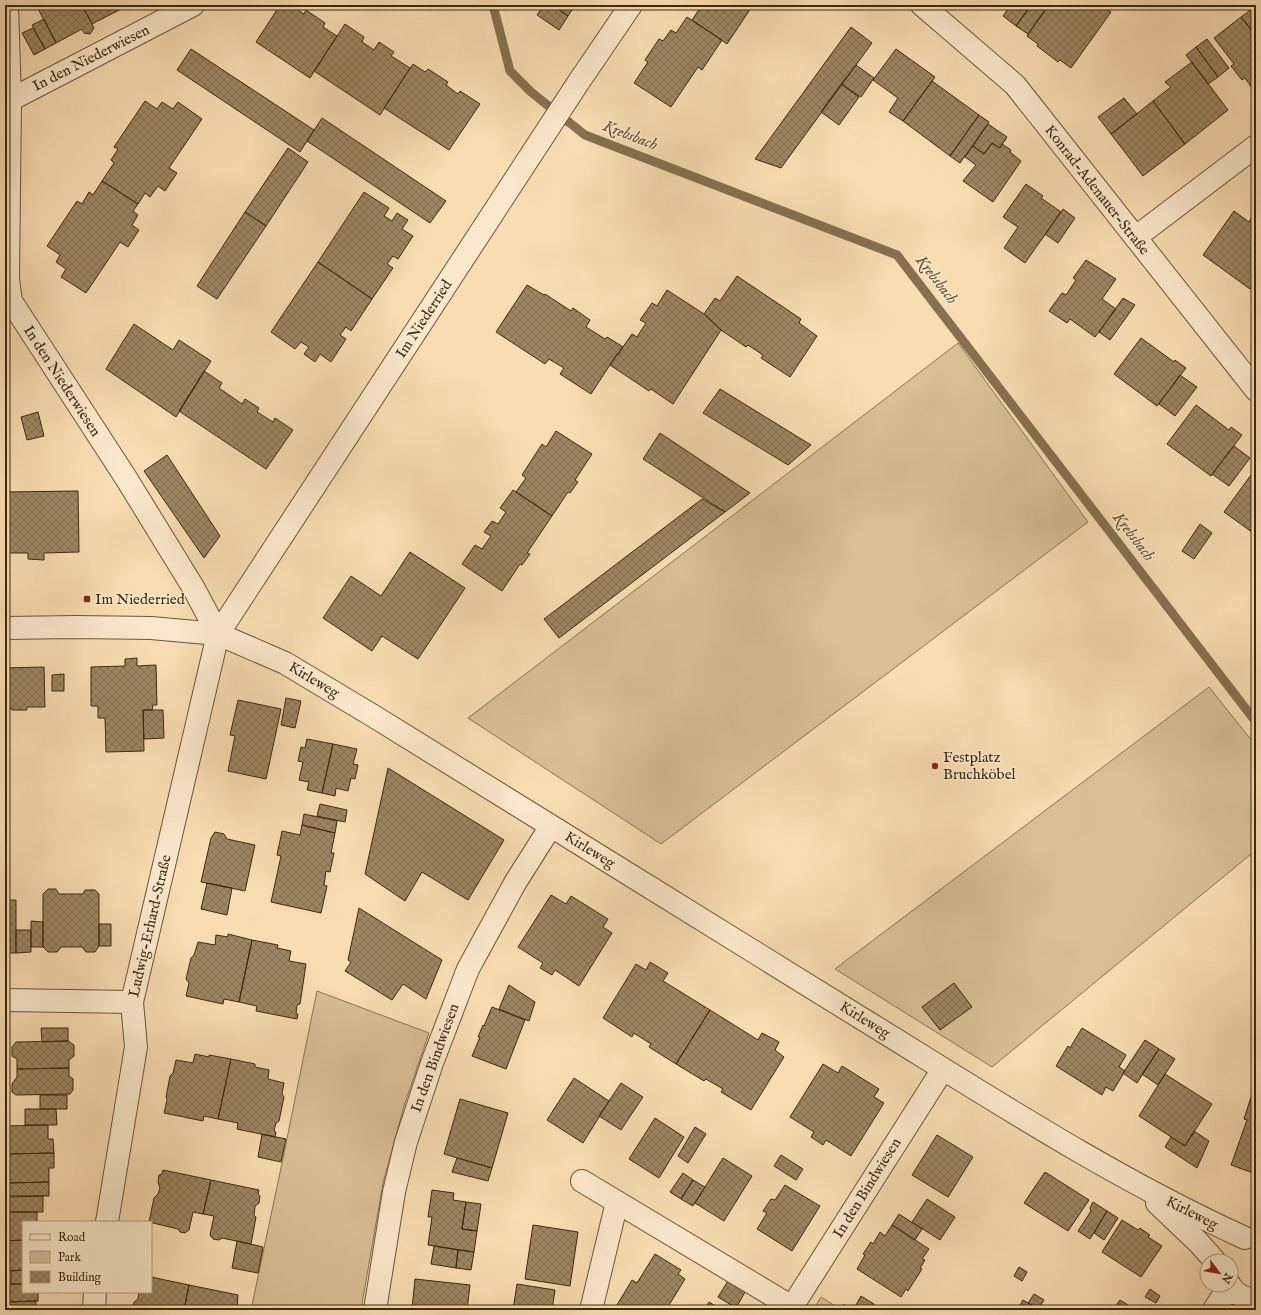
<svg xmlns="http://www.w3.org/2000/svg" width="1261" height="1315" viewBox="0 0 1261 1315" font-family="'IM FELL English',serif">
<style>
.green{fill:#d9be96;stroke:#8a7454}
.park{fill:url(#park-tufts);stroke:#8a7454}
.lines{fill:none;stroke-linecap:round;stroke-linejoin:round}
.stream{stroke:#867051;stroke-width:9}
.building{fill:url(#building-cross-hatch);stroke:#3b2911}
.minor-casing{stroke:#6a5639;stroke-width:24}
.minor{stroke:#fbe8cc;stroke-width:22}
.poi-dot{fill:#8f2418;stroke:#fbe8cc;stroke-width:1.5}
.labels{text-anchor:middle;dominant-baseline:central;stroke-width:3;stroke-linejoin:round;paint-order:stroke}
.street-label{font-size:15px;fill:#3b2911;stroke:#fbe8cc}
.poi-label{font-size:15px;fill:#3b2911;stroke:#fbe8cc;text-anchor:start}
.water-label{font-size:16px;font-style:italic;fill:#604c31;stroke:#fbe8cc}
</style>
<defs>
<pattern id="park-tufts" width="24" height="20" patternUnits="userSpaceOnUse"><rect width="24" height="20" fill="#d9be96"/><path d="M3 7l-1-3M5 7V3M7 7l1-3M15 17l-1-3M17 17v-4M19 17l1-3" fill="none" stroke="#bba380"/></pattern>
<pattern id="building-cross-hatch" width="8" height="8" patternUnits="userSpaceOnUse"><rect width="8" height="8" fill="#9e8664"/><path d="M0 0l8 8M0 8l8-8" fill="none" stroke="#826e51"/></pattern>
</defs>
<rect width="100%" height="100%" fill="#f9dcb1"/>
<filter id="stains"><feTurbulence type="fractalNoise" baseFrequency=".005" numOctaves="4"/><feColorMatrix values="0 0 0 0 .2 0 0 0 0 .09 0 0 0 0 .02 0 0 0 .5 -.17"/></filter>
<radialGradient id="worn" r=".72"><stop offset=".6" stop-color="#630" stop-opacity="0"/><stop offset="1" stop-color="#630" stop-opacity=".3"/></radialGradient>
<path class="green" d="M958,343l130,179 -427,322 -193,-126z
M1209,687l47,59v104l-264,217 -157,-98z
M317,991l112,42 -25,73 -21,77 -22,127h-110l31,-147z"/>
<path class="park" d="M821,1297l19,12 4,-5 9,6h-40z"/>
<g class="lines">
<path class="stream" d="M493,5l17,66 21,21 54,43 312,120 359,467"/>
</g>
<path class="building" d="M36,5h46l12,23 -4,6 -6,-1 -2,-4 -26,14z
M82,5h45v1l-35,18z
M280,5h10l14,9 2,-4 19,13 -2,4 14,9 -27,42 -54,-36z
M544,5h8l16,11 -9,14 -22,-15z
M552,5h23l-7,11z
M702,5h51l-26,39 -35,-24z
M1011,5l5,2 2,-2h13l-15,21 -13,-10z
M1031,5h14l2,2 -19,27 -12,-8z
M1049,5h51l11,7 -40,56 -11,-8 -2,2 -21,-16 1,-2 -11,-8z
M1256,6v30l-15,-19z
M687,17l35,23 -20,30 -4,-3 -27,40 -37,-24 14,-21 -3,-2 14,-21 4,2 8,-11 5,3z
M1241,17l15,19v53l-2,2 -9,-13 -3,2 -11,-14 3,-2 -20,-26z
M44,19l12,24 -11,6 -13,-24z
M345,24l19,13 -2,5 12,8 5,-8 15,10 -3,4 19,12 -30,47 -66,-44z
M851,27l21,16 -91,125 -26,-9z
M33,28l12,21 -11,6 -12,-22z
M1207,39l22,29 -11,9 -22,-30z
M1196,47l22,30 -10,7 -22,-29z
M191,49l123,81 -14,22 -123,-82z
M896,49l39,28 -32,44 -14,-9 9,-14 -25,-18z
M1192,62l36,48 -43,34 -32,-43 18,-14 -6,-5z
M413,64l12,8 3,-3 20,13 -2,3 12,9 2,-3 20,13 -31,46 -65,-42z
M856,65l18,13 -13,19 -20,-13z
M932,81l47,34 -29,41 -47,-35z
M841,84l18,13 -20,28 -18,-13z
M1124,98l13,16 -26,20 -13,-17z
M145,101l12,8 5,-7 11,7 5,-7 24,17 -33,49 8,5 -12,18 -7,-5 -8,11 -5,-4 -7,11 -36,-23 12,-18 -3,-3 7,-11 -4,-2z
M1153,101l32,43 -42,32 -32,-42z
M979,115l10,7 -29,41 -10,-7z
M322,118l124,83 -16,22 -123,-82z
M988,124l19,13 -7,11 -8,-5 -8,11 -11,-8z
M992,143l8,5 2,-4 9,6 -1,2 11,9 -28,41 -30,-21 13,-16 -11,-8 8,-11 11,8z
M288,148l20,14 -42,64 -21,-14z
M102,181l36,23 -5,7 5,4 -6,10 7,5 -11,17 -8,-5 -34,51 -25,-16 5,-8 -10,-7 4,-7 -13,-9 30,-45 5,3 7,-12 4,3z
M1026,184l17,12 -2,2 20,14 -36,51 -21,-15 14,-21 -15,-10z
M364,192l25,16 -5,8 8,5 5,-8 11,7 -6,9 11,7 -15,23 -5,-3 -6,8 6,4 -21,31 -54,-37z
M1063,209l12,9 -17,25 -13,-9z
M1234,211l15,11 4,-7 3,2v63l-6,9 -47,-34z
M245,212l21,14 -49,73 -20,-13z
M1086,260l30,19 -14,20 14,10 -21,28 -25,-18 -3,4 -18,-12 13,-18 4,2 10,-15 -3,-2z
M318,262l54,37 -21,32 -5,-4 -6,8 6,4 -15,23 -11,-8 -5,8 -11,-8 5,-7 -8,-5 -6,7 -24,-17z
M737,276l64,43 -2,4 18,13 -27,41 -29,-19 2,-3 -15,-10 -2,2 -25,-17 -17,-16 11,-16 5,3z
M527,285l17,10 1,-1 26,17 2,-3 17,12 -4,7 19,12 2,-2 16,10 -5,8 -1,-1 -26,40 -31,-20 4,-6 -15,-9 -4,5 -49,-32z
M667,290l37,24 17,16 -48,74 -22,-15 -2,2 -39,-26 22,-31 5,3 9,-14 -6,-3 12,-17 5,3z
M1123,298l12,7 -25,35 -11,-8z
M134,324l39,26 6,-10 32,21 -35,56 -70,-48z
M1141,338l33,24 1,-2 11,8 -29,38 -43,-32z
M204,371l18,12 -3,5 23,16 3,-5 14,9 -2,4 16,10 2,-4 18,12 -27,39 -87,-58z
M1180,375l17,12 -22,29 -16,-12z
M720,389l91,56 -23,20 -85,-52z
M1196,405l33,25 2,-3 11,8 -31,41 -44,-32z
M38,412l6,24 -17,4 -6,-23z
M556,431l36,23 -17,26 3,2 -8,11 -2,-1 -16,24 -36,-24 10,-14 -4,-3 20,-31 4,3z
M660,433l90,60 -25,19 -82,-53z
M1234,446l16,12 -21,28 -17,-12z
M167,455l53,81 -16,22 -60,-87z
M1251,475l5,3v57l-32,-23z
M513,490l39,26 -25,37 3,1 -8,11 -2,-1 -18,27 -40,-27 13,-19 7,4 9,-13 -7,-4 8,-11 6,3 8,-12 -6,-4z
M78,491l1,61 -35,1v7l-16,-1v-6h-23v-61z
M702,499l23,13 -166,126 -15,-19z
M1200,524l12,9 -18,26 -12,-8z
M410,552l55,36 -47,71 -36,-23 -10,15 -49,-33 28,-42 30,20z
M137,658v8l19,-1 1,40h-4l-1,5h-9l1,41 -38,1 -1,-34h-7v-12h-7v-39l34,-1v-7z
M44,667l1,40h-18v3h-15l-1,-2h-6v-40z
M64,674v17h-12v-16z
M286,698l15,3 -6,27 -14,-3z
M238,700l43,9 -15,70 -38,-8 7,-35 -5,-1z
M143,710h20l1,28 -20,1z
M307,739l26,5 -11,49 -15,-3 2,-8 -10,-2 4,-18 -5,-1 3,-14 4,1z
M333,744l24,5 -4,15 5,1 -3,14 -4,-1 -3,13 -12,-3 -1,8 -13,-3z
M388,768l116,72 -36,60 -46,-28 -17,29 -40,-27z
M320,804l27,6 -2,12 -28,-6z
M304,814l33,7 -2,12 -33,-8z
M302,825l33,8 -4,20h3l-4,19 -4,-1 -2,14 3,1 -6,27 -50,-11 10,-46 -4,-1 5,-24 18,4z
M215,832l9,2 3,5 28,6 -10,46 -44,-9 10,-44z
M207,883l25,5 -5,27 -26,-6z
M48,889h8l3,5h24l2,-4h10l4,4v52l-4,6h-9l-4,-5h-21l-4,5h-9l-5,-5v-53z
M551,895l15,9 5,-8 37,23 -5,8 9,6 -33,53 -24,-16 -3,5 -12,-7 3,-5 -25,-16z
M5,900h11v53h-11z
M359,908l83,52 -16,39 -23,-15 -11,16 -47,-29 6,-9 -3,-2z
M31,921l12,1v25h-12z
M99,924h12v22h-12z
M16,930h15v22l-15,1z
M228,934l24,6 -13,62 -15,-3 -1,5 -37,-8 3,-13 -3,-4 5,-21 3,-3 4,-13 17,3 1,-10 12,2z
M252,940l26,5 -1,3 14,3 -2,10 17,3 -6,40 -3,1 -1,9h2l-1,5 -41,-8 1,-5 -18,-4z
M650,962l18,11 -5,8 47,29 -34,54 -27,-17 2,-3 -17,-11 -2,4 -29,-19 33,-54 10,6z
M954,983l18,24 -32,23 -18,-23z
M509,985l26,17 -6,19 -30,-12z
M492,1007l33,13 -19,49 -34,-13 8,-19h-2l5,-12 1,1z
M710,1010l48,30 4,-7 17,9 -4,8 9,7 -33,53 -30,-18 2,-3 -17,-10 -2,2 -28,-17z
M41,1028h27v13l-26,1z
M1082,1028l44,27 -7,12 6,4 -12,20 -7,-4 -4,8 -46,-29 12,-20 2,2z
M1145,1040l14,9 -22,34 -14,-10z
M68,1041l6,4v11l-5,4v8l-52,1v-10l-5,-3v-9l4,-5z
M1159,1049l16,10 -17,26 -16,-11z
M195,1054l14,3v-2l22,4 -13,60 -14,-3 -1,5 -39,-8 3,-13 -1,-3 4,-21 3,-3 3,-13 17,3z
M231,1059l24,5v3l14,3 -1,9 16,4 -2,11 2,3 -5,24 -3,2 -2,8 2,1 -1,5 -38,-8 1,-6 -20,-4z
M823,1064l15,9 4,-7 37,23 -5,8 10,6 -33,53 -25,-16 -3,5 -12,-8 3,-5 -24,-15z
M69,1068v8l4,3v11l-3,4 -54,1 -4,-3v-8l5,-7v-8z
M1165,1074l47,30 -27,42 -46,-30z
M574,1078l35,23 -26,42 -36,-23z
M621,1083l22,14 -22,33 -22,-14z
M1252,1094l4,1v79l-25,-9 16,-45 -3,-1z
M40,1095h27v14h-27z
M460,1099l48,14 -16,55 -48,-14z
M25,1109h31l1,16h-32z
M655,1118l29,19 -25,41 -30,-19z
M48,1125v14h5l1,14 -49,1v-28z
M695,1127l11,7 -18,29 -10,-7z
M1194,1131l15,10 -12,27 -32,-21 6,-10 14,9z
M262,1134l24,5 -5,23 -23,-5z
M937,1135l36,22 -25,40 -36,-22z
M54,1153v15h-5v14l-44,1v-29z
M781,1155l22,14 -7,11 -22,-14z
M457,1158l35,10 -4,13 -36,-9z
M723,1158l29,18 -28,45 -29,-18z
M163,1170l48,10 -8,34 -10,-2 -4,18 -4,3 -5,-1 -2,-3 -29,-7 5,-24 4,-4 2,-6 -2,-6 1,-7 3,-1z
M1045,1172l44,28 -21,31 -44,-28z
M683,1173l10,7 -12,19 -11,-7z
M211,1180l48,10 -1,4 2,2 -1,7 -4,3 -1,9 2,2 -5,27 -29,-6 -3,2 -6,-1 -3,-4 4,-19 -11,-2z
M693,1180l12,7 -12,19 -12,-7z
M49,1182v14h-40v-13z
M785,1185l35,21 -28,45 -35,-22 10,-16 -4,-2 8,-12 4,1z
M432,1190l22,3 -1,7 13,2 -4,27 15,2 -3,21 -46,-7 4,-28h-4z
M43,1196v16h-36l-1,-15z
M927,1199l28,18 -15,23 -28,-18z
M466,1202l15,2 -4,27 -15,-2z
M1093,1202l14,9 -17,28 -12,-8 13,-20 -1,-3z
M1107,1211l11,7 -14,22 -10,-7z
M5,1212h32v10h-14v18l-18,1z
M899,1214l23,15 -7,11 -23,-15z
M1122,1220l16,10 2,-2 10,7 -2,2 14,9 -21,31 -39,-25z
M533,1225l45,7 -8,54 -45,-7z
M892,1225l37,24 -7,10 3,1 -5,8 2,1 -14,22 -2,-2 -5,8 -44,-28 8,-14 -2,-1 8,-12 2,2 7,-12 5,4z
M23,1240v30l-18,1v-30z
M237,1241l26,6 -5,26 -26,-5z
M434,1246l24,4 -2,18 -25,-4z
M458,1250l16,2 -3,18 -15,-2z
M655,1254l26,16 -3,4 7,5 -19,31h-52l18,-30 5,3z
M1019,1267l8,5 -5,9 -8,-5z
M23,1270v14h-12v-13z
M151,1277l38,8 -5,25h-51l1,-8 4,-3 1,-7h12z
M415,1279l55,6 -3,25 -55,-1z
M728,1281l17,11 -9,16 -18,-11z
M11,1284h12v8h15v9l-31,1 -1,-17z
M517,1284l38,6 -3,20h-39z
M189,1285l49,10 -1,15h-53z
M1150,1289l10,7 -4,7 -11,-6z
M1034,1294l10,6 -6,9 -10,-6z
M861,1296l13,8 -4,6h-7l-7,-5z
M5,1298h1l1,4 29,-1v9h-31z
M1023,1300l5,3 12,7h-23z
M1120,1300l16,10h-23z
M709,1302l13,8h-17z"/>
<g class="lines">
<defs>
<path id="minor" d="M7,5l3,95 -2,179 3,22 115,177 67,109 25,47
M922,5l93,80 241,305
M10,100l183,-95
M1136,237l120,-91
M5,628l71,-1 75,1 67,6 67,29 90,54c160,100 321,198 481,298 127,78 253,161 389,223
M5,1000l127,2
M582,1181l210,126
M1157,1203l41,39 17,19
M107,1222l29,-175 -4,-45 86,-368 360,-551 53,-78
M1230,1285c4,9 16,15 26,14
M94,1310l1,-18
M375,1310l19,-118 12,-50 26,-79 36,-94 47,-86 36,-57
M591,1310l26,-108
M790,1310l153,-241
M1214,1310l7,-11 10,-11"/>
</defs>
<use href="#minor" class="minor-casing"/>
<use href="#minor" class="minor"/>
</g>
<g class="poi-dot">
<rect x="83" y="595" width="8" height="8" rx="2"/>
<circle cx="935" cy="766" r="4"/>
</g>
<g class="labels">
<g class="street-label">
<text transform="translate(91 58) rotate(-27)">In den Niederwiesen</text>
<text transform="translate(1097 190) rotate(52)">Konrad-Adenauer-Straße</text>
<text transform="translate(424 319) rotate(-57)">Im Niederried</text>
<text transform="translate(62 381) rotate(57)">In den Niederwiesen</text>
<text transform="translate(314 680) rotate(31)">Kirleweg</text>
<text transform="translate(590 850) rotate(32)">Kirleweg</text>
<text transform="translate(150 926) rotate(-77)">Ludwig-Erhard-Straße</text>
<text transform="translate(865 1020) rotate(32)">Kirleweg</text>
<text transform="translate(435 1058) rotate(-70)">In den Bindwiesen</text>
<text transform="translate(867 1188) rotate(-58)">In den Bindwiesen</text>
<text transform="translate(1192 1213) rotate(27)">Kirleweg</text>
</g>
<g class="poi-label">
<text x="95" y="599">Im Niederried</text>
<text x="943" y="757">Festplatz<tspan x="943" dy="17">Bruchköbel</tspan></text>
</g>
<g class="water-label">
<text transform="translate(630 136) rotate(21)">Krebsbach</text>
<text transform="translate(936 280) rotate(52)">Krebsbach</text>
<text transform="translate(1133 537) rotate(52)">Krebsbach</text>
</g>
</g>
<rect width="1261" height="1315" fill="none" stroke="#f9dcb1" stroke-width="20"/>
<rect x="6" y="6" width="1249" height="1303" fill="none" stroke="#3b2911" stroke-width="2"/>
<rect x="10" y="10" width="1241" height="1295" fill="none" stroke="#3b2911"/>
<rect x="22" y="1221" width="130" height="72" fill="#fbe8cc" stroke="#ae9c81"/>
<rect x="30" y="1234" width="20" height="6" fill="#fbe8cc" stroke="#ae9c81"/>
<text x="58" y="1241" font-size="12" fill="#3b2911">Road</text>
<rect x="30" y="1251" width="20" height="12" fill="#d9be96" stroke="#ae9c81"/>
<text x="58" y="1261" font-size="12" fill="#3b2911">Park</text>
<rect x="30" y="1271" width="20" height="12" fill="url(#building-cross-hatch)" stroke="#ae9c81"/>
<text x="58" y="1281" font-size="12" fill="#3b2911">Building</text>
<g transform="translate(1219 1273) rotate(122)"><circle r="19" fill="#fbe8cc" stroke="#ae9c81"/>
<path d="M0-3L7 15L0 10L-7 15Z" fill="#8f2418"/>
<text y="-6" font-size="11" font-weight="bold" text-anchor="middle" fill="#3b2911">N</text>
</g>
<rect width="100%" height="100%" filter="url(#stains)"/>
<rect width="100%" height="100%" fill="url(#worn)"/>
</svg>
